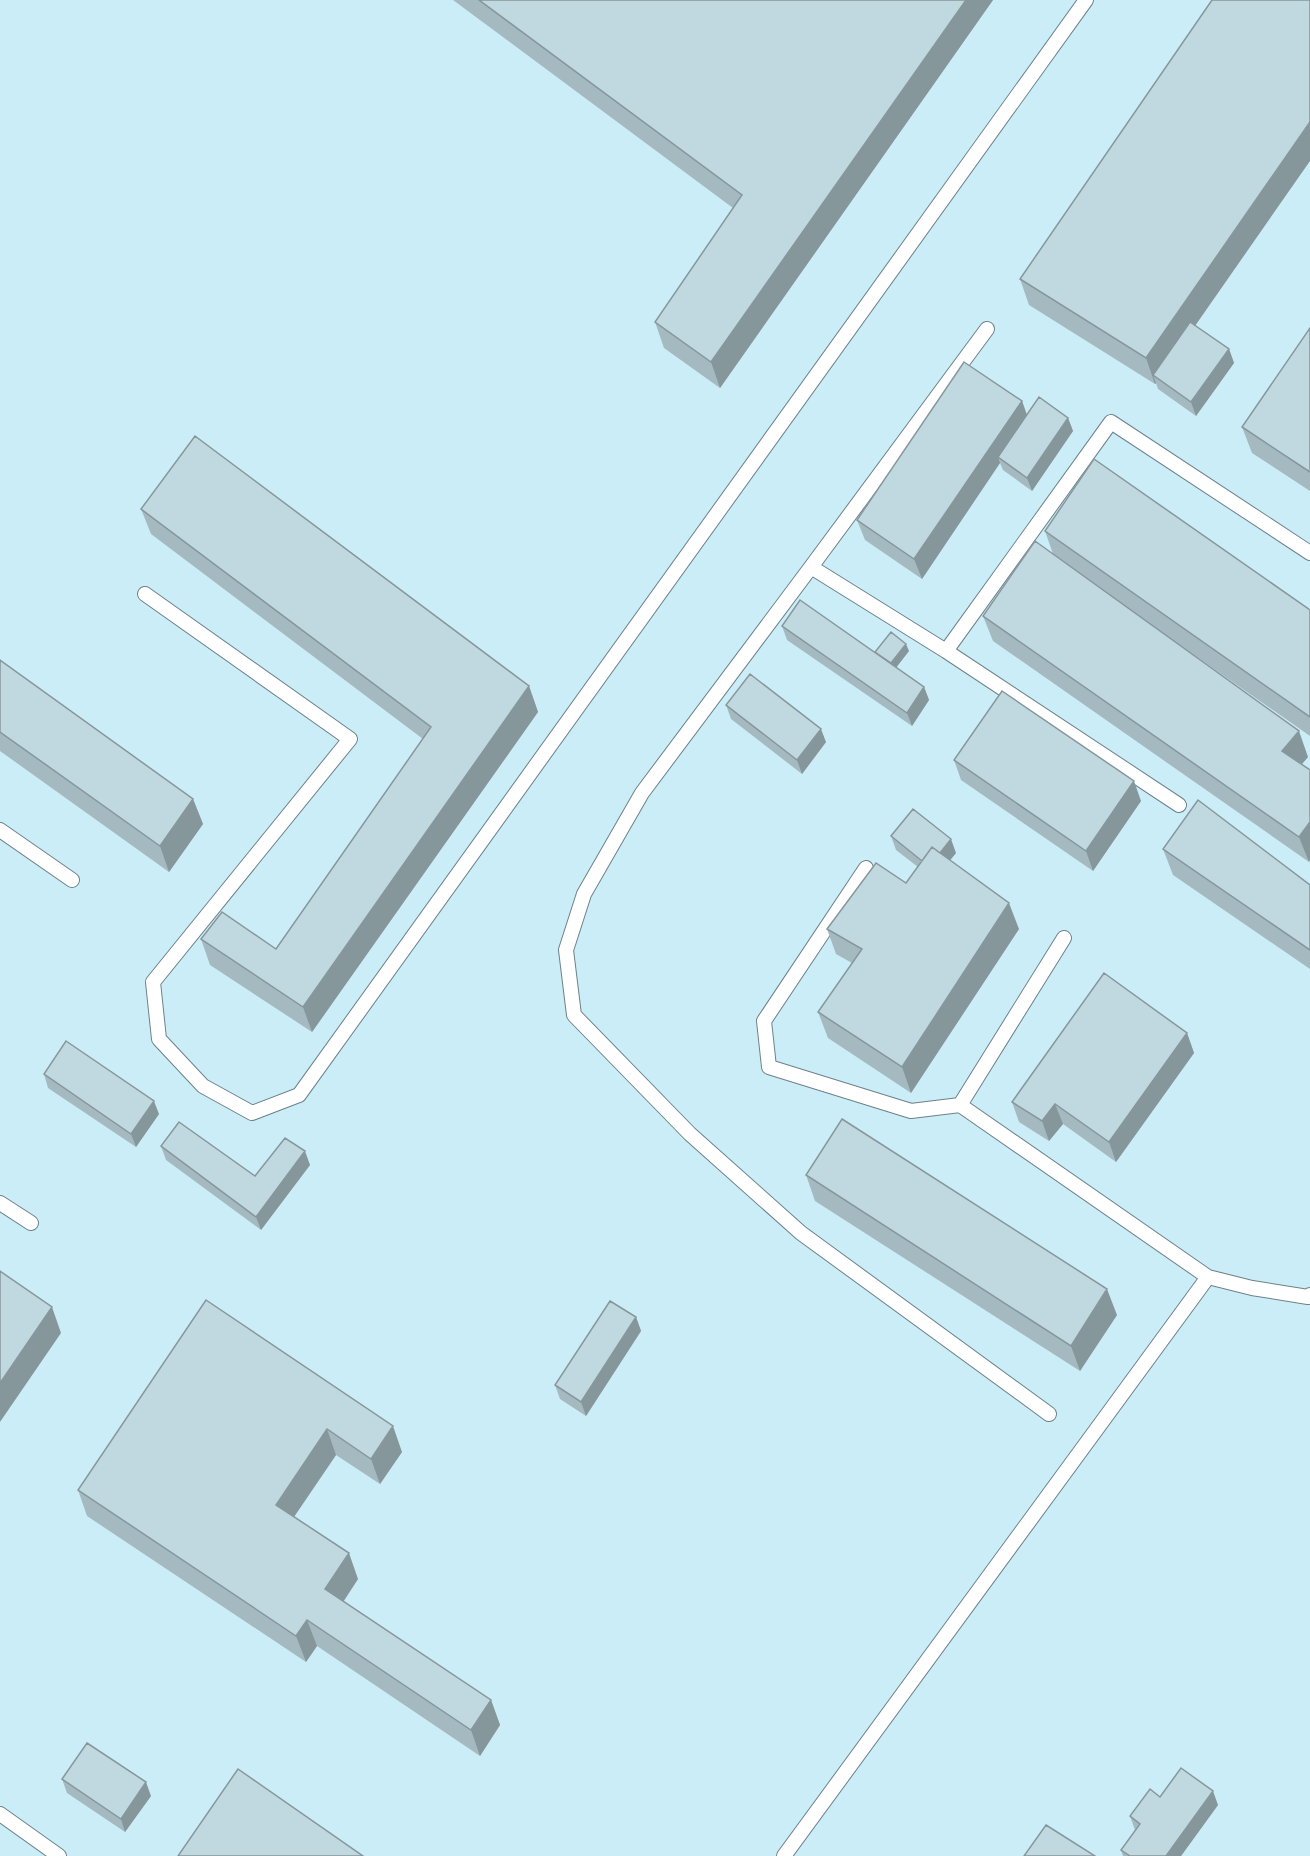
<svg xmlns="http://www.w3.org/2000/svg" width="1310" height="1856" viewBox="0 0 1310 1856" font-family="'Alegreya Sans',sans-serif">
<style>
.built{fill:#cbedf7}
.lines{fill:none;stroke-linecap:round;stroke-linejoin:round}
.lane-casing{stroke:#6c8289;stroke-width:16}
.lane{stroke:#fff;stroke-width:14}
.wall{fill:#a5bac0}
.shaded-wall{fill:#86979c}
.building{fill:#c0d8df;stroke:#86979c;stroke-width:1.5}
</style>
<rect width="100%" height="100%" fill="#e3f7fd"/>
<path class="built" d="M0,0h1310v1856h-1310z"/>
<g class="lines">
<defs>
<path id="lane" d="M811,567l176,-238
M145,594l205,145 -197,243 6,57 44,47 49,27 47,-18 787,-1095
M946,651l-135,-84 -169,226 -58,101 -18,56 8,65 116,119 111,99 248,181
M1179,805l-233,-154 165,-229 199,131
M0,830l72,50
M866,868l-102,153 5,46 142,44 49,-6
M1064,938l-104,167 248,172 44,11 56,9 2,-2
M0,1203l31,20
M0,1814l59,42
M784,1856l424,-579"/>
</defs>
<use href="#lane" class="lane-casing"/>
<use href="#lane" class="lane"/>
</g>
<path class="wall" d="M453,0h540l-273,388 -56,-40 -9,-26 78,-114z
M1020,279l175,46 34,24 5,14 -38,53 -38,-27 -2,-6 -1,1 -126,-79z
M1310,328v163l-58,-38 -10,-26z
M1022,401l5,14 41,3 5,13 -41,60 -29,-21 -3,-7 -78,116 -57,-39 -8,-20z
M141,509l388,177 9,26 -226,320 -102,-67 -9,-26 75,10 147,-210 -272,-205z
M1045,531l265,79v126l-153,-107 151,128 -7,7 8,98 -316,-221 -10,-25 70,-62z
M782,626l93,26 34,-1 -13,16 28,20 5,13 -17,26 -125,-86z
M0,660l193,139 10,25 -34,48 -169,-121z
M726,705l100,37 -24,32 -71,-55z
M954,760l187,41 -48,70 -132,-91z
M891,836l65,17 -6,7 69,69 -108,164 -83,-55 -10,-26 34,-49 -16,-9 -9,-25 79,-46 12,-16 -22,-17z
M1163,849l147,36v84l-137,-94z
M1187,1033l7,20 -78,109 -53,-38 -14,17 -30,-19 -7,-20z
M44,1074l115,40 -23,33 -88,-59z
M161,1146l94,30 55,-11 -49,65 -95,-70z
M806,1175l311,140 -37,56 -265,-170z
M206,1300l196,152 -22,32 -44,-29 -42,62 64,62 -14,22 147,99 9,25 -20,31 -163,-110 -11,16 -219,-146 -9,-26z
M636,1317l5,14 -55,85 -26,-17 -5,-14z
M62,1779l89,17 -26,36 -58,-39z
M1218,1805l-37,51h-58l-2,-6 14,-20 -5,-14z"/>
<path class="shaded-wall" d="M966,0h27l-273,388 -9,-26z
M1310,122v39l-152,218 -5,-4 3,8 -1,1 -9,-26z
M1229,349l5,14 -38,53 -5,-14z
M1022,401l7,20 -31,36 2,6 -78,116 -8,-20z
M1068,418l5,13 -41,60 -5,-13z
M906,644l3,7 -17,22 -3,-7z
M529,686l9,26 -226,320 -9,-25z
M924,687l5,13 -17,26 -5,-13z
M821,729l5,13 -24,32 -5,-14z
M1299,731l9,26 -17,20 -9,-26z
M1134,781l7,20 -48,70 -7,-20z
M193,799l10,25 -34,48 -9,-26z
M1310,822v38l-1,2 -10,-25z
M951,839l5,14 -22,27 -5,-13z
M1009,903l10,26 -108,164 -9,-26z
M1187,1033l7,20 -78,109 -7,-20z
M154,1101l5,13 -23,33 -5,-13z
M1055,1104l8,20 -14,17 -7,-20z
M305,1151l5,14 -49,65 -5,-13z
M1107,1289l10,26 -37,56 -9,-25z
M52,1307l9,26 -61,89v-39z
M636,1317l5,14 -55,85 -5,-14z
M393,1426l9,26 -22,32 -9,-25z
M327,1429l9,26 -51,75 -9,-25z
M349,1553l9,26 -23,35 -10,-25z
M307,1620l10,26 -11,16 -10,-26z
M491,1700l9,25 -20,31 -9,-26z
M146,1782l5,14 -26,36 -4,-13z
M1213,1791l5,14 -37,51h-15z"/>
<path class="building" d="M479,0h487l-255,362 -56,-40 87,-127z
M1212,0h98v122l-164,236 -126,-79z
M1190,322l39,27 -38,53 -38,-27z
M1310,328v144l-68,-45z
M964,362l58,39 -108,158 -57,-39z
M1039,397l29,21 -41,60 -29,-21z
M195,436l334,250 -226,321 -102,-68 21,-27 54,37 155,-222 -290,-218z
M1094,459l216,151v107l-265,-186z
M1035,541l264,190 -17,20 28,19v52l-11,15 -316,-221z
M800,600l124,87 -17,26 -125,-87z
M891,632l15,12 -15,19 -16,-11z
M0,660l193,139 -33,47 -160,-114z
M750,674l71,55 -24,31 -71,-55z
M1002,691l132,90 -48,70 -132,-91z
M1198,800l112,85v65l-147,-101z
M913,809l38,30 -11,14 -8,-6 -10,14 -31,-25z
M932,847l77,56 -107,164 -84,-55 44,-63 -35,-20 49,-66 30,20z
M1104,973l83,60 -78,109 -54,-38 -13,17 -30,-19z
M66,1041l88,60 -23,33 -87,-60z
M842,1119l265,170 -36,57 -265,-171z
M179,1122l76,54 30,-38 20,13 -49,66 -95,-71z
M0,1271l52,36 -52,76z
M206,1300l187,126 -22,33 -44,-30 -51,76 73,48 -24,36 166,111 -20,30 -164,-110 -11,16 -218,-146z
M610,1301l26,16 -55,85 -26,-17z
M87,1743l59,39 -25,37 -59,-40z
M1181,1768l32,23 -47,65h-36l-9,-6 19,-26 -10,-8 20,-27 10,8z
M238,1769l125,87h-185z
M1046,1825l49,31h-71z"/>
</svg>
